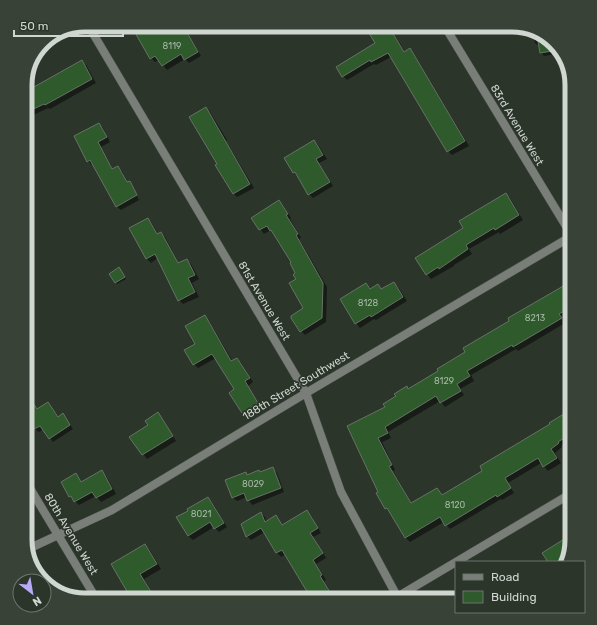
<svg xmlns="http://www.w3.org/2000/svg" width="597" height="625" viewBox="0 0 597 625" font-family="Rubik,sans-serif">
<style>
.shadow{fill:#0007}
.building{fill:#2e5a2c;stroke:#677266}
.lines{fill:none;stroke-linecap:round;stroke-linejoin:round}
.minor-casing{stroke:#495248;stroke-width:9}
.tertiary-casing{stroke:#495248;stroke-width:9}
.minor{stroke:#797e78;stroke-width:8}
.tertiary{stroke:#797e78;stroke-width:8}
.labels{text-anchor:middle;dominant-baseline:central;stroke-width:3.5;stroke-linejoin:round;paint-order:stroke}
.number-label{font-size:9px;fill:#a8b7a7}
.street-label{font-size:11px;fill:#d0d6d0;stroke:#2b352a}
.rim{fill:none;stroke:#d0d6d0;stroke-width:5}
</style>
<rect width="100%" height="100%" fill="#2b352a"/>
<path class="shadow" d="M173,25h34l-18,10 12,21 -12,7 -4,-4 -18,11 -8,-10 -4,2 -4,-4z
M365,25h24l16,27 5,-2 4,4 55,92 -17,9 -4,-4 -57,-94 -15,8 -2,-1 -27,16 -4,-4 33,-33z
M533,34l24,12 8,19 -4,1 -4,-4 -1,-8 -12,2 -3,-4 -2,-6 -4,-3z
M81,61l5,4 10,18 -46,26 -2,-1 -23,11v-26z
M206,108l4,4 17,28 -1,1 28,47 -17,9 -4,-4 -14,-29z
M99,124l4,4 7,14 -9,5 12,23 5,-3 4,4 6,12 5,2h-2l8,15 2,-1 -20,11 -5,-4 -22,-42 -2,1 -4,-4z
M314,141l4,4 9,14 -8,4 14,23 -20,12 -4,-4 -10,-17 -5,-5z
M506,194l4,4 13,22 -23,14 -1,-2 -30,17 3,5 -18,11v1l-23,13 -4,-5 37,-46z
M279,201l4,4 8,13 -1,1 11,19 -2,1 28,48 -1,35 -21,13 -4,-4 3,-23 -7,-34 -5,-11 -17,-29 -4,-4 -7,4 -11,-16z
M148,219l4,4 6,11 3,-1 4,4 14,27 8,-4 4,4 8,15 -7,4 7,14 -16,7 -4,-4 -21,-42 -7,5 -5,-5z
M119,268l7,11 -9,5 -1,-2z
M394,283l4,4 9,14 -31,19 -2,-1 -14,9 -4,-5 -15,-24 25,-15 5,5 7,-4 4,5z
M572,283v31l-9,5 2,4 -47,28 -2,-2 -45,26 3,6 -14,8 4,6 -19,12 -5,-6 -52,31 3,6 -9,4 13,28 -2,1 19,33 25,-15 6,7 41,-25 86,-59 -2,-3 4,-2v32l-11,7 1,1 -7,6 6,10 -13,8 -7,-8 -33,20 6,10 -12,7 -1,-1 -51,30 -6,-7 -34,20 -4,-4 -15,-26 -5,-4 -38,-82 39,-18 22,-18 31,-19z
M204,317l5,4 24,41 4,-3 4,4 12,19 -5,4 14,22 -15,9 -4,-5 -7,-22 -20,-32 -18,10 -4,-4 2,-20z
M25,381l6,10 -3,2 10,17 10,-7 11,14 3,-2 4,4 7,10 -20,13 -9,-13 -5,3 -4,-3 -10,-16z
M158,413l4,5 14,23 -29,18 -16,-22 18,-11z
M273,469l4,4 7,19 -32,13 -5,-8 -10,4 -5,-4 13,-24 3,2 13,-2z
M101,472l5,4 10,18 -15,8 -5,-6 -17,9 -9,-9 6,-21 6,8z
M208,498l4,4 15,25 -8,5 -5,-5 -21,13 -5,-4 1,-25z
M307,511l4,4 10,18 -8,4 13,21 -10,6 10,16 -2,1 12,19h-22l-28,-46 -5,3 -4,-4 -12,-21 -14,8 -4,-4 -4,-12 18,-11 4,4 2,5 9,-5 7,8z
M145,545l4,4 12,20 -17,10 12,21h-22z
M46,581l4,4 3,4 -9,-7z"/>
<path class="building" d="M141,25h42l15,27 -14,8 -3,-6 -19,12 -7,-10 -5,3 -17,-30z
M364,25h24l16,27 6,-4 55,93 -18,11 -59,-99 -17,9 -1,-2 -28,17 -6,-10 39,-24z
M537,36l20,10 2,4 -19,3z
M82,60l10,19 -47,26 -1,-1 -19,9v-21z
M206,107l44,77 -17,10 -18,-29 2,-1 -28,-47z
M99,123l8,14 -9,5 14,27 6,-3 9,16 3,-1 7,14 -21,12 -26,-47 -3,2 -13,-26z
M314,140l9,15 -7,4 14,23 -22,13 -13,-23 -2,1 -9,-15z
M506,193l13,22 -24,15 -1,-2 -28,17 2,4 -29,20 -1,-2 -12,8 -11,-17 48,-30 -4,-7z
M279,200l9,14 -2,1 12,19 -2,1 27,48 -1,35 -22,14 -9,-14v-2l12,-8 -14,-25 7,-4 -3,-4 2,-2 -5,-10 1,-1 -20,-32 -1,1 -3,-5 -8,4 -8,-12z
M148,218l9,16 4,-2 17,31 9,-4 8,16 -7,3 7,14 -17,9 -23,-47 -9,5 -17,-31z
M119,267l6,10 -10,6 -6,-9z
M572,281v25l-13,8 3,4 -49,29 -1,-2 -45,26 3,5 -13,8 4,7 -21,12 -4,-7 -51,31 3,6 -10,5 14,27 -3,1 22,37 26,-15 5,7 40,-24 -2,-5 70,-42 -1,-1 23,-14v24l-14,9 1,1 -8,6 6,9 -14,9 -5,-9 -33,20 6,10 -14,9 -1,-2 -51,31 -5,-9 -35,21 -18,-30 -2,1 -9,-16 2,-1 -31,-66 38,-19 -2,-3 13,-8 -2,-2 13,-8 1,3 30,-18 -1,-2 28,-17 -2,-4 46,-27 -1,-3z
M394,282l9,15 -32,20 -1,-2 -15,9 -15,-25 26,-16 4,6 8,-5 3,5z
M205,315l26,46 6,-3 13,20 -5,3 13,22 -16,10 -13,-20 5,-4 -22,-35 -19,11 -9,-15 11,-6 -10,-18z
M25,390l12,19 11,-7 10,15 5,-4 7,12 -21,14 -9,-13 -6,3 -9,-14z
M158,412l15,24 -31,19 -13,-18 19,-12 -3,-4z
M273,467l8,21 -34,13 -3,-8 -12,5 -7,-18 21,-8 1,3 12,-5 1,2z
M102,470l10,19 -16,9 -4,-6 -18,10 -3,-6 -2,1 -8,-15 15,-9 5,9z
M208,497l16,26 -10,6 -4,-7 -22,14 -12,-19 12,-6 -1,-2z
M307,510l11,18 -8,5 13,20 -10,7 9,15 -2,1 15,24h-23l-30,-50 -6,3 -15,-25 -15,9 -5,-13 20,-12 4,10 11,-7 6,10z
M572,534v6l-5,22h-19l-6,-9z
M145,544l12,20 -17,10 16,26h-24l-21,-36z"/>
<g class="lines">
<defs>
<path id="minor" d="M88,25l218,368 35,99 58,108
M444,25l128,211
M456,562l116,-69
M397,597l59,-35"/>
<path id="tertiary" d="M25,480l72,120
M28,549l84,-39 194,-117 266,-157"/>
</defs>
<use href="#minor" class="minor-casing"/>
<use href="#tertiary" class="tertiary-casing"/>
<use href="#minor" class="minor"/>
<use href="#tertiary" class="tertiary"/>
</g>
<g class="labels">
<g class="number-label">
<text x="172" y="46">8119</text>
<text x="368" y="303">8128</text>
<text x="535" y="318">8213</text>
<text x="444" y="381">8129</text>
<text x="253" y="484">8029</text>
<text x="455" y="505">8120</text>
<text x="201" y="514">8021</text>
</g>
<g class="street-label">
<text transform="translate(517 125) rotate(59)">83rd Avenue West</text>
<text transform="translate(264 301) rotate(59)">81st Avenue West</text>
<text transform="translate(296 386) rotate(-31)">188th Street Southwest</text>
<text transform="translate(71 534) rotate(59)">80th Avenue West</text>
</g>
</g>
<path d="M0 0H597V625H0ZM85 32H512A53 53 0 0 1 565 85V540A53 53 0 0 1 512 593H85A53 53 0 0 1 32 540V85A53 53 0 0 1 85 32Z" fill="#384237" fill-rule="evenodd"/>
<path class="rim" d="M85 32H512A53 53 0 0 1 565 85V540A53 53 0 0 1 512 593H85A53 53 0 0 1 32 540V85A53 53 0 0 1 85 32Z"/>
<rect x="455" y="561" width="130" height="52" fill="#2b352a" stroke="#6d756c"/>
<rect x="463" y="574" width="20" height="6" fill="#797e78" stroke="#6d756c"/>
<text x="491" y="581" font-size="12" fill="#d0d6d0">Road</text>
<rect x="463" y="591" width="20" height="12" fill="#2e5a2c" stroke="#6d756c"/>
<text x="491" y="601" font-size="12" fill="#d0d6d0">Building</text>
<g transform="translate(32 593) rotate(149)"><circle r="19" fill="#2b352a" stroke="#6d756c"/>
<path d="M0-3L7 15L0 10L-7 15Z" fill="#b9aaf7"/>
<text y="-6" font-size="11" font-weight="bold" text-anchor="middle" fill="#d0d6d0">N</text>
</g>
<path d="M14 30v6h109v-6" fill="none" stroke="#d0d6d0" stroke-width="2"/>
<text x="20" y="30" font-size="12" fill="#d0d6d0" stroke="#2b352a" stroke-width="3" paint-order="stroke">50 m</text>
</svg>
